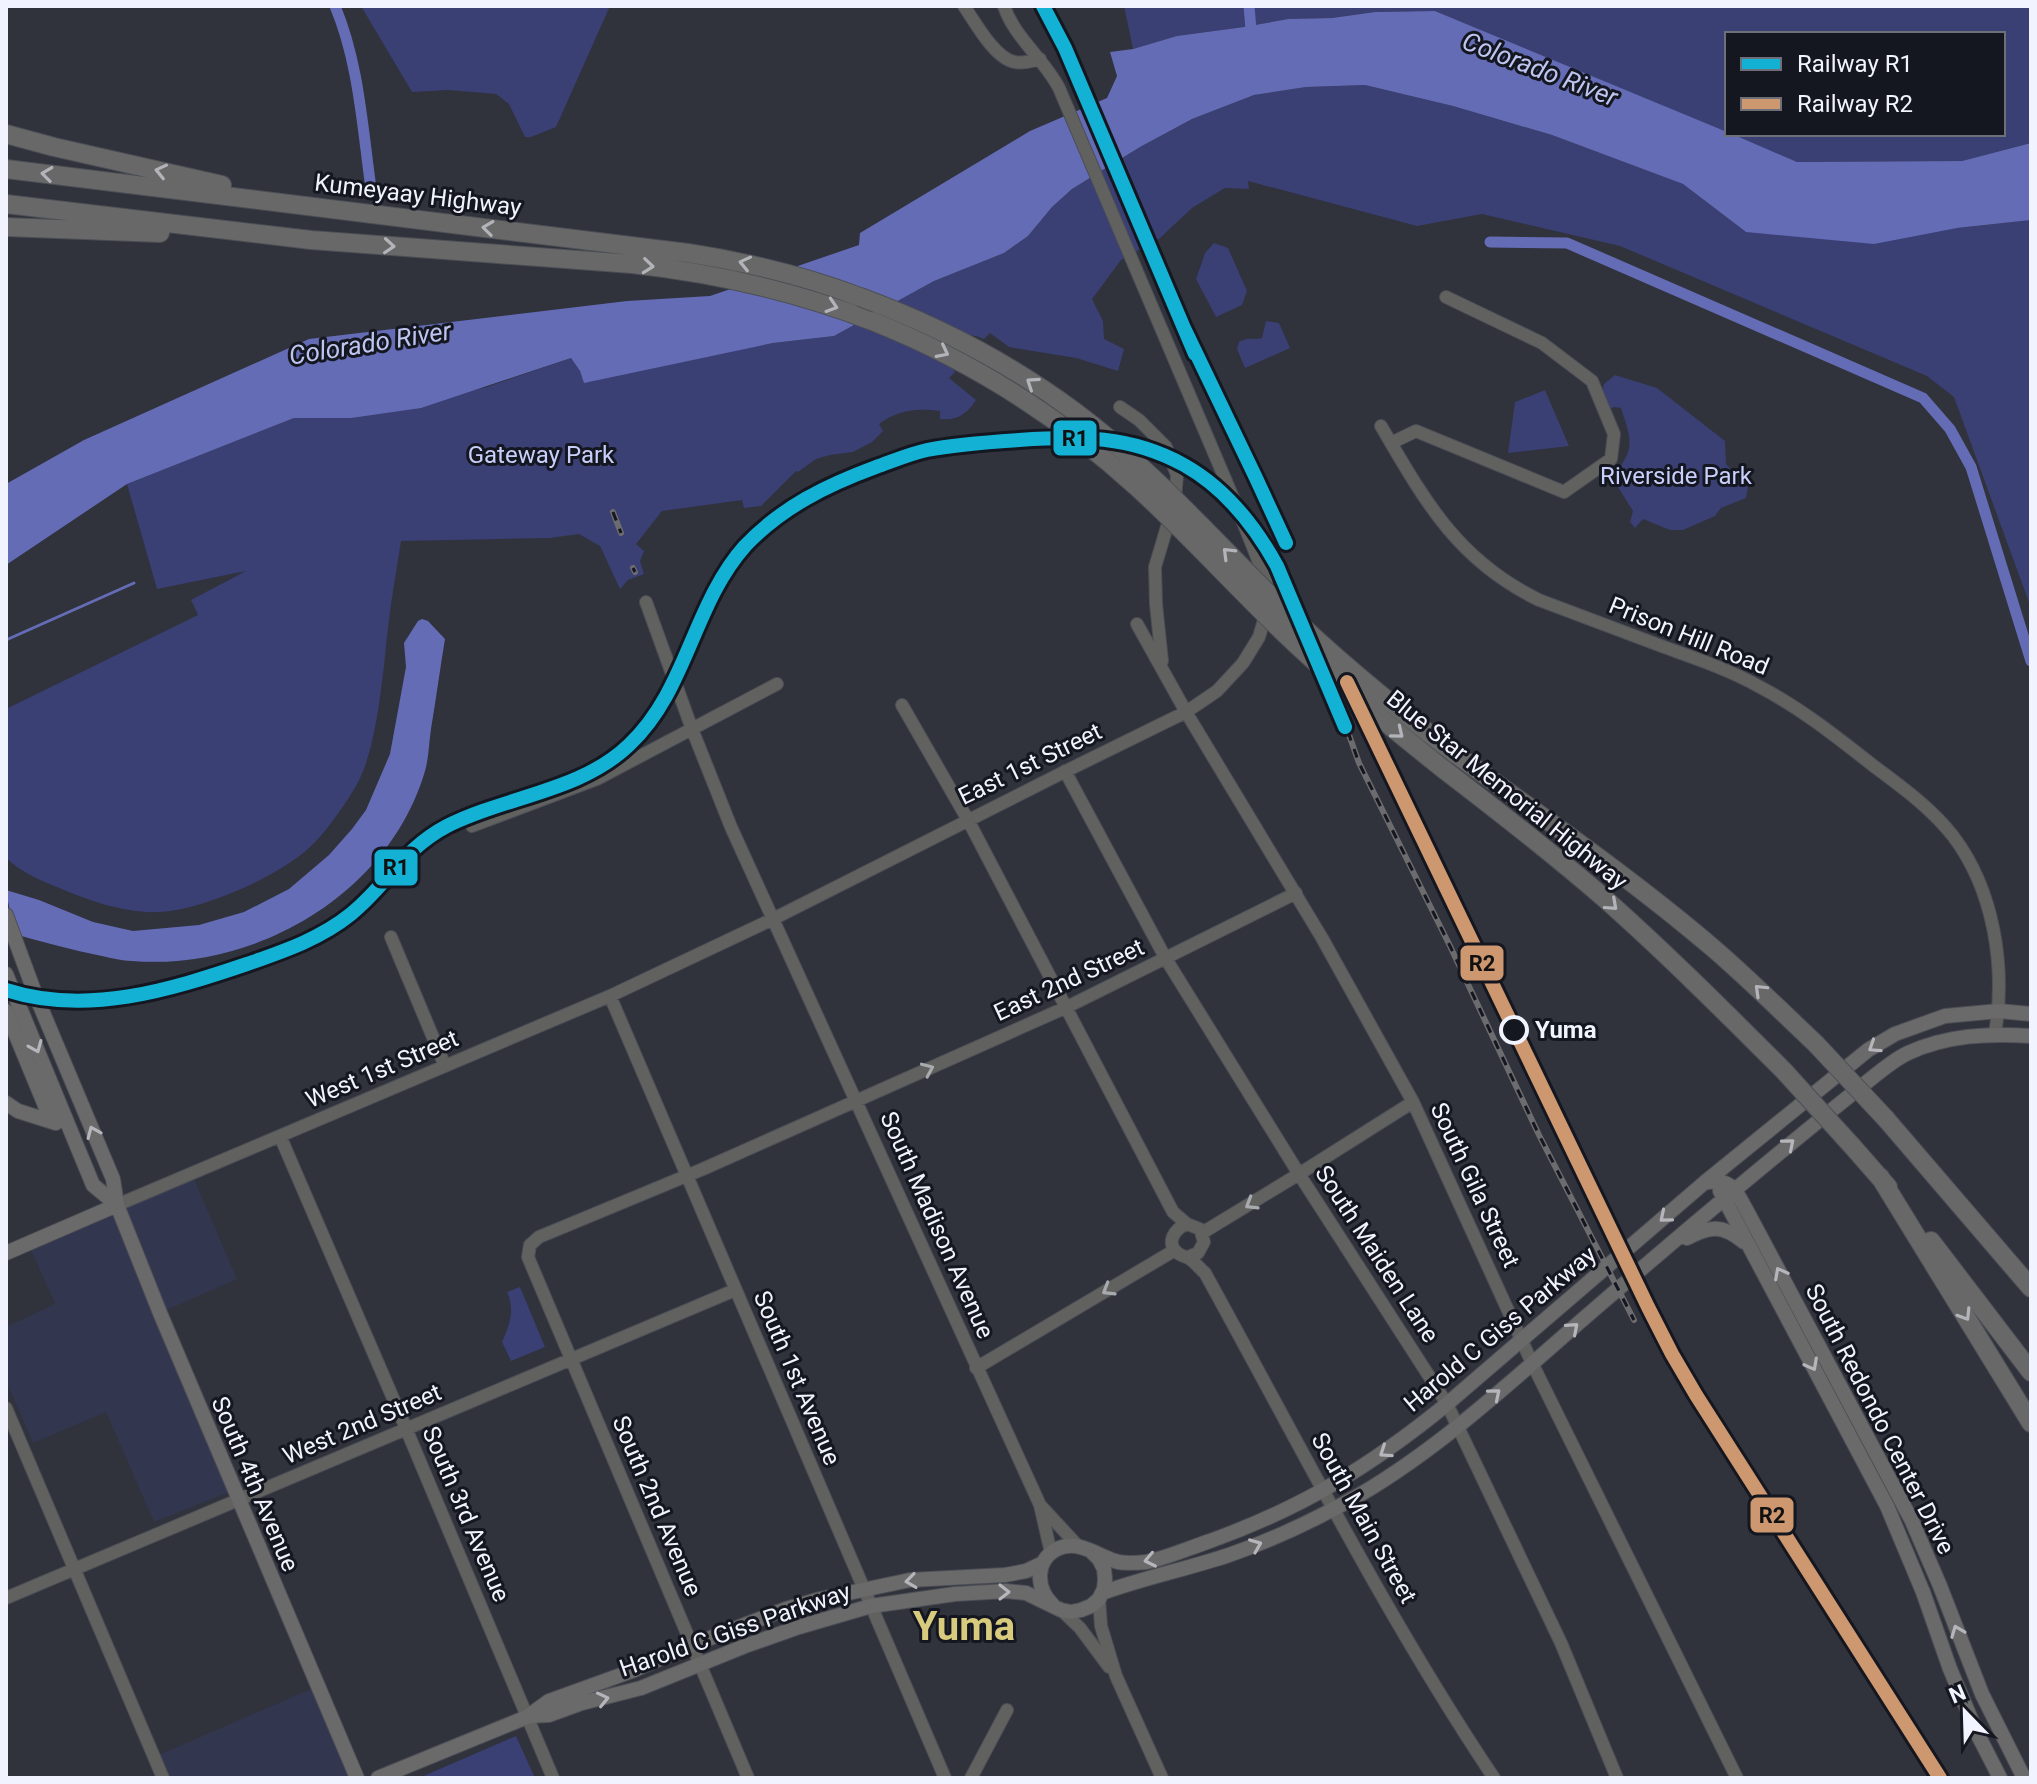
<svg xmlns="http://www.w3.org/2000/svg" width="2037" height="1784" viewBox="0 0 2037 1784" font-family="Roboto,sans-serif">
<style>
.built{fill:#33364f}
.green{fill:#3a3f74}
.water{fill:#646cb6}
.pier{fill:#30323c}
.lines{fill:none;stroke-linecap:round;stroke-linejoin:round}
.stream{stroke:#646cb6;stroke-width:3}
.canal{stroke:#646cb6;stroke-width:11}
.minor-casing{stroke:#4c4e56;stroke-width:14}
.major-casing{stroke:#4c4e56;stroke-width:16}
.highway-casing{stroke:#4c4e56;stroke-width:20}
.minor{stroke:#61615f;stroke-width:12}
.major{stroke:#6b6a6a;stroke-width:14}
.highway{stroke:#676867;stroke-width:18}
.rail-casing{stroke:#6c6c6f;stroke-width:6}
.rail{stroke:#151720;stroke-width:3;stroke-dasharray:9;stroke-linecap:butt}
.highway-bridge-casing{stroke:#4c4e56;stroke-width:20;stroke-linecap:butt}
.highway-bridge{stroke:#676867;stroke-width:18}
.rail-1-casing{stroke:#151720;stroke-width:20}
.rail-2-casing{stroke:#151720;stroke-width:20}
.rail-1{stroke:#13b2d5;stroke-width:14}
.rail-2{stroke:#cd976f;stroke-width:14}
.oneway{stroke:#b3b4ba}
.oneway2{stroke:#b5b5bb}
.oneway3{stroke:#a9aaae}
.stop-dot{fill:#151720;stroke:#f1f3fe;stroke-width:4}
.labels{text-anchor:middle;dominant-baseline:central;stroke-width:6;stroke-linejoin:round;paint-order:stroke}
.street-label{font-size:24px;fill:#f1f3fe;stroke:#151720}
.park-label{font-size:24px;fill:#c8cffb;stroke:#151720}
.stop-label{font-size:24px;font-weight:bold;fill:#f1f3fe;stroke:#151720;text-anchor:start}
.water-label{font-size:26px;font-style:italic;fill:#bdc5f0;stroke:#151720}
.town-label{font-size:40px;font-weight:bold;fill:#d8cb7d;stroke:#151720}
.line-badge{stroke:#151720;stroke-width:3}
.pale-badge-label{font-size:22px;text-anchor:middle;font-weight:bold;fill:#111}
</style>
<rect width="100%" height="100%" fill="#30323c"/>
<path class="built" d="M192,1174l45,105 -77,34 74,177 -80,32 -48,-110 -73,31 -27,-62v-54l49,-23 -27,-61z
M318,1686l39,92h-194l-9,-21z"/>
<path class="green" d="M361,6h249l-54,121 -25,10h-6l-16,-33 -13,-10 -48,-4 -36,2z
M1124,6h907v137l-69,18 -165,1 -67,-28h273v-100h-276v99l-292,-122 -60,1 -43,6 -44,1 -44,8 -66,9 -45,13z
M1365,85l88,21 99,29 131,49 63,48 211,-4 74,-8v388l-77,-211 -27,-21 -307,-130 -138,-32 -65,12 -169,-45 1,8 -24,-1 -33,20 -32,30 -39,22 -29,39 11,22 1,18 20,10 -6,22 -42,-13 -67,-11 -19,-14 -6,6c-18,-9 -36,-2 -39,20l10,13 -6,6 27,22c-9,14 -19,21 -36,19v-8c-23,-3 -42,-1 -61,13l4,7 -11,11 -19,10 -23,3 -14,4 -18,13 -2,-1 -35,35 -17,2 -2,-8 -80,11 -26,33 8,7 -4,10 4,13 -16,6 -8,9 -20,-43 -21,-12 -29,4 -149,3c-4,27 -9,53 -12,79 -6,47 -10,126 -33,166 -11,19 -32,49 -48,63 -34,30 -117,67 -162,63 -28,-2 -56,-11 -82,-22 -21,-9 -41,-16 -58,-32v-149l192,-94 -7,-15 55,-29 -89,18 -30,-105 167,-66h57l136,-31 84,-29 9,13 4,11 189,-39 61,-7 100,-55 70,-28 24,-17 24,-29 20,-18 68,-42 52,-28 62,-24 52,-8z
M1214,243l14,5 19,43 -5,14 -26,12 -20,-38 9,-26z
M1266,321l13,2 11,25 -45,20 -8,-19 2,-7c12,-6 14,-1 23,-4z
M1615,375l42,13 68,53 1,23 22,23 -2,11 -25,10 -6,8 -32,14h-13l-27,-11 -8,9 -5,-6 3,-11 -22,-35c26,-25 20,-37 10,-68l-7,-1 -7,4 -6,-13 3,-14z
M1545,390l24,56 -61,7 7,-51z
M520,1287l25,60 -34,14 -9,-19c8,-18 13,-32 5,-50z
M516,1736l19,42h-116z"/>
<path class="water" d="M1435,11l292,121v2h5l65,28 165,-1 69,-18v77l-74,8 -83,16 -128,-12 -63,-48 -131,-49 -99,-29 -88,-21 -59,2 -52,8 -62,24 -52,28 -68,42 -20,18 -24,29 -24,17 -70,28 -100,55 -61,7 -189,40 -4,-12 -9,-13 -150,50 -70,10h-57l-167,66 -121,81v-81l78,-44 225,-101 318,-38 83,-5 149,-51 1,-12 170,-102 77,-33 10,-22 -7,-24 23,-3 44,-13 67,-9 44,-8 44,-1 43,-6z
M422,619l6,2 17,18c-5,30 -9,60 -14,90 -2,13 -2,28 -6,42 -36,123 -169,200 -293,190 -10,0 -20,-3 -30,-5 -30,-6 -59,-14 -88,-22l-8,-44 33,10 54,22 40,9 66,-6 45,-13 45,-23 40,-34 23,-26 14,-19 24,-56 16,-87 -2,-24 14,-22z"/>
<path class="pier" d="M1093,100l27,64 -10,6 -27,-66z"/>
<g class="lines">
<path class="stream" d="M6,640l128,-57"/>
<path class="canal" d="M335,6c23,55 27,116 35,175
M1249,6l3,35
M1490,242l77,1 356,155 27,31 21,38 60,194"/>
<defs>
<path id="minor" d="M964,6c11,16 31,53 51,56 8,2 17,-1 25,-3
M1004,6c10,31 40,53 55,82l178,419 29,73 1,12
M1120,407l19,13 27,27 11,28 -2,25 -20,67 1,37 6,57
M1381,426c44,75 76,134 158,174 42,16 84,32 125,47 33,12 66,23 96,40 42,22 78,51 115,80 28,21 56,41 78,69 41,54 53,131 42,197
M1391,443l25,-12 148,61 47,-33 3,-25 -22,-53 -50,-38 -96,-46
M646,602l46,127 39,98 309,678 11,48
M1137,624l49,88 136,226 91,164 119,261 205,415
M902,705l66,115 205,392 14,12
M1065,771l101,188 133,215 148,230 114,239 56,135
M472,826l125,-47 180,-95
M391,937l54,129
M610,996l335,782
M280,1136l122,283 151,359
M117,1205l493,-209 163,-77 287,-145 126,-62 31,-21 26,-28 16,-26 8,-27
M1202,1233l97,-59 114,-72
M1188,1257l10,-4 6,-11 -4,-13 -13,-5c-12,4 -23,20 -8,30 3,2 8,3 11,5 6,4 10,10 15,14 94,170 181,344 289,505
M976,1368l199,-118
M6,1408l157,370
M1040,1505l38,41
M6,1598l729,-308
M1099,1599l2,27 15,50 46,102
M1061,1610l19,18 29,39
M748,1778l-220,-521 2,-12 9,-8 164,-68 364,-162 229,-114
M971,1778l36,-68"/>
<path id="major" d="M6,915l30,81 77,183 4,26 43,108 197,465
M6,974l87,211 24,20
M6,1011l45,109
M6,1103l12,8 38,12
M1704,1183c28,-7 32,9 44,30l164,308 28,65 42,108 42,84
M1720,1191l167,315 36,86 27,77 27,64 23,45
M1687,1238c23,-12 35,-14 57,4
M6,1253l111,-48
M1102,1593c41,-15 85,-24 127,-38 46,-16 90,-37 132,-61 83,-49 155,-117 228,-180 96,-83 193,-165 293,-244 8,-6 17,-13 26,-17 39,-18 81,-20 123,-17
M1053,1605c-17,-16 -19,-44 4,-56 21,-10 39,6 58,12 9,3 21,2 31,1 21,-4 43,-14 64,-21 92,-33 161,-75 237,-137l257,-221 164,-133 27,-16 50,-18 54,-5 32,3
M528,1716l21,-1 33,-12 59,-15 104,-42 54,-19 72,-21 84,-12 51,-3 20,2 35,17 10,2 10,-2 10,-4 8,-7 5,-10 1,-10 -1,-10 -5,-10 -7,-7
M378,1778l149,-61 22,-16 83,-30 60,-26 94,-36 34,-10 90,-19 95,-5 21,-4 17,-8"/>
<path id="highway" d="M6,134l48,13 168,38
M6,169l682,84c59,9 116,23 172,44
M6,204l305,36 321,24c82,9 162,27 240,57
M6,227l154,6
M1454,753c87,63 177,125 259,195 36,31 69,64 103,96
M1442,768c55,42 109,84 162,130 62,55 121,114 180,173
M1886,1119l145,169
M1853,1147l35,40
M1880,1177l151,246
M1931,1241l100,131"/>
</defs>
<use href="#minor" class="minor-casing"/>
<use href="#major" class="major-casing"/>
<use href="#highway" class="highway-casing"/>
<use href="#minor" class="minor"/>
<use href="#major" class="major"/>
<use href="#highway" class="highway"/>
<defs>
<path id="rail" d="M613,512l8,21
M633,568l2,4
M1342,715l17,48 91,183 89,189 95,185
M6,990c81,26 164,0 241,-26 37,-13 73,-25 104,-50 36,-29 52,-65 96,-88 59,-30 133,-34 182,-81 58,-54 64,-141 116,-199 37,-39 82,-61 131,-79 17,-6 33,-13 51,-17 30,-6 62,-8 92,-10 60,-4 111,-5 165,25 41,23 71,61 93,101l68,161"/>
</defs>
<use href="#rail" class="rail-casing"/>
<use href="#rail" class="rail"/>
<defs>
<path id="highway-bridge" d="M860,297c76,28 149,66 214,114 77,57 140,130 208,196 54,53 112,100 172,146
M872,321c98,39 188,96 266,167 51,47 97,98 147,146 50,48 103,91 157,134
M1816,1044l70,75
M1784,1071l69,76"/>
</defs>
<use href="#highway-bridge" class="highway-bridge-casing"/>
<use href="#highway-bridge" class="highway-bridge"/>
<defs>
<path id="rail-1" d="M1043,6l22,42 130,306
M1184,328l72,150 30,65
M6,990c81,26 164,0 241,-26 37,-13 73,-25 104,-50 36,-29 52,-65 96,-88 59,-30 133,-34 182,-81 58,-54 64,-141 116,-199 37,-39 82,-61 131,-79 17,-6 33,-13 51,-17 30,-6 62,-8 92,-10 60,-4 111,-5 165,25 41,23 71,61 93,101l68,161"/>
<path id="rail-2" d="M1347,682l301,625 24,47 24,41 244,383"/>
</defs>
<use href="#rail-1" class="rail-1-casing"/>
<use href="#rail-2" class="rail-2-casing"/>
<use href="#rail-1" class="rail-1"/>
<use href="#rail-2" class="rail-2"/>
</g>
<defs><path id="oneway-chevron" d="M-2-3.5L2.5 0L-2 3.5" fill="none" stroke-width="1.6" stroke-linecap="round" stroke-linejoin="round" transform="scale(2)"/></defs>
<g class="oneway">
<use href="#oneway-chevron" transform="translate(161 171) rotate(-167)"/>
<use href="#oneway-chevron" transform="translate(47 174) rotate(-173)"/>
<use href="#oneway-chevron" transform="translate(488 228) rotate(-173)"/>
<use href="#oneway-chevron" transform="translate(389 246) rotate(4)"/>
<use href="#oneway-chevron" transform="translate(745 263) rotate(-167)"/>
<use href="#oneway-chevron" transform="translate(648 266) rotate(6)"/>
<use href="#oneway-chevron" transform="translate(832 306) rotate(18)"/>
<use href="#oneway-chevron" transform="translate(943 352) rotate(27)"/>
<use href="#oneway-chevron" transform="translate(1032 383) rotate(-146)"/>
<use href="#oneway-chevron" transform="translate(1228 553) rotate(-135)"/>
<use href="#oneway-chevron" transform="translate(1398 733) rotate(39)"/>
<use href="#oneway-chevron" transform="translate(1612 905) rotate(42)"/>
<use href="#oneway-chevron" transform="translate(1760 990) rotate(-136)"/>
<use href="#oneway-chevron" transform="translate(1965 1315) rotate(58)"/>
</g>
<g class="oneway2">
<use href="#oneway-chevron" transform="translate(36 1047) rotate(67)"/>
<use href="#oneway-chevron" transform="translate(1874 1047) rotate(147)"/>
<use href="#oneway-chevron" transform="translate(93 1132) rotate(-113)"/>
<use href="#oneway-chevron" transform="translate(1789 1144) rotate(-40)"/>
<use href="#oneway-chevron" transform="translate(1665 1217) rotate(140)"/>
<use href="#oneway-chevron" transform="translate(1780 1273) rotate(-118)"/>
<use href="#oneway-chevron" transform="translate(1573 1328) rotate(-41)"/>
<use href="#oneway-chevron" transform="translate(1812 1365) rotate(62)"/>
<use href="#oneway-chevron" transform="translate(1495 1394) rotate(-40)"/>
<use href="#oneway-chevron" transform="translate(1385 1452) rotate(146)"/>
<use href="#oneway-chevron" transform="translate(1256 1545) rotate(-22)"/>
<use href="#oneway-chevron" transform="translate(1150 1560) rotate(168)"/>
<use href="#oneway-chevron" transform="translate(911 1581) rotate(172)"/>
<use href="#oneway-chevron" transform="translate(1004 1592)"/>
<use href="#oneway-chevron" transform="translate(1957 1631) rotate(-111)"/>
<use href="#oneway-chevron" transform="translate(603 1699) rotate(-13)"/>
</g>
<g class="oneway3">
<use href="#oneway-chevron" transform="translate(928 1069) rotate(-24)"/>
<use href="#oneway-chevron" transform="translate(1251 1204) rotate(149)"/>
<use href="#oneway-chevron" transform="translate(1108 1290) rotate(149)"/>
</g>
<circle class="stop-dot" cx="1514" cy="1030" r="13"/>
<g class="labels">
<g class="street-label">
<text transform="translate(418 195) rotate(7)">Kumeyaay Highway</text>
<text transform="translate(1689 636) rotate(22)">Prison Hill Road</text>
<text transform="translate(1030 764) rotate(-26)">East 1st Street</text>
<text transform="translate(1507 790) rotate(39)">Blue Star Memorial Highway</text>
<text transform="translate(1069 980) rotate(-25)">East 2nd Street</text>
<text transform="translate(382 1069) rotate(-23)">West 1st Street</text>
<text transform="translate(1475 1185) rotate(65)">South Gila Street</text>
<text transform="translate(937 1225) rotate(66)">South Madison Avenue</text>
<text transform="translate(1377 1254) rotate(57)">South Maiden Lane</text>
<text transform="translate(1500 1329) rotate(-40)">Harold C Giss Parkway</text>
<text transform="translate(797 1378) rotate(67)">South 1st Avenue</text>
<text transform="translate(1880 1419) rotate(63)">South Redondo Center Drive</text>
<text transform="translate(362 1424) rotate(-23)">West 2nd Street</text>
<text transform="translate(255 1484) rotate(67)">South 4th Avenue</text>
<text transform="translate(657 1506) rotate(67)">South 2nd Avenue</text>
<text transform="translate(466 1514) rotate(67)">South 3rd Avenue</text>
<text transform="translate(1364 1518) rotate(61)">South Main Street</text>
<text transform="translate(735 1630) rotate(-19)">Harold C Giss Parkway</text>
</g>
<g class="park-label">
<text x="541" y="455">Gateway Park</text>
<text x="1676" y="476">Riverside Park</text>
</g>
<g class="stop-label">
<text x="1535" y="1030">Yuma</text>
</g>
<g class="water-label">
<text transform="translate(1540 69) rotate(21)">Colorado River</text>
<text transform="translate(370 343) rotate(-9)">Colorado River</text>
</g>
<g class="town-label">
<text x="964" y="1626">Yuma</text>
</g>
</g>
<g class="line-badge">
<rect x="1052" y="419" width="46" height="38" rx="8" fill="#13b2d5"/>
<rect x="373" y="848" width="46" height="39" rx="8" fill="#13b2d5"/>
<rect x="1459" y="944" width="46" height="38" rx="8" fill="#cd976f"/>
<rect x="1749" y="1496" width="46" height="38" rx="8" fill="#cd976f"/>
</g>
<g class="pale-badge-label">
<text x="1075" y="446">R1</text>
<text x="396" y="875">R1</text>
<text x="1482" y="971">R2</text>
<text x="1772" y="1523">R2</text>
</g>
<rect width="2037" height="1784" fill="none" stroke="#f1f3fe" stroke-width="16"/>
<rect x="1725" y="32" width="280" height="104" fill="#151720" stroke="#6d6f79" stroke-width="2"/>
<rect x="1741" y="58" width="40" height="12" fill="#13b2d5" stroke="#6d6f79" stroke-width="2"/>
<text x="1797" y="72" font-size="24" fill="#f1f3fe">Railway R1</text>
<rect x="1741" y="98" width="40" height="12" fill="#cd976f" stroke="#6d6f79" stroke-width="2"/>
<text x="1797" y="112" font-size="24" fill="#f1f3fe">Railway R2</text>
<g transform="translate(1965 1712) rotate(337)" stroke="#151720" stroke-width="6" paint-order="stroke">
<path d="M0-6L14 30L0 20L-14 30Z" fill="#f1f3fe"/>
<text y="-12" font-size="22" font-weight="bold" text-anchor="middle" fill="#f1f3fe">N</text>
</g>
</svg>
